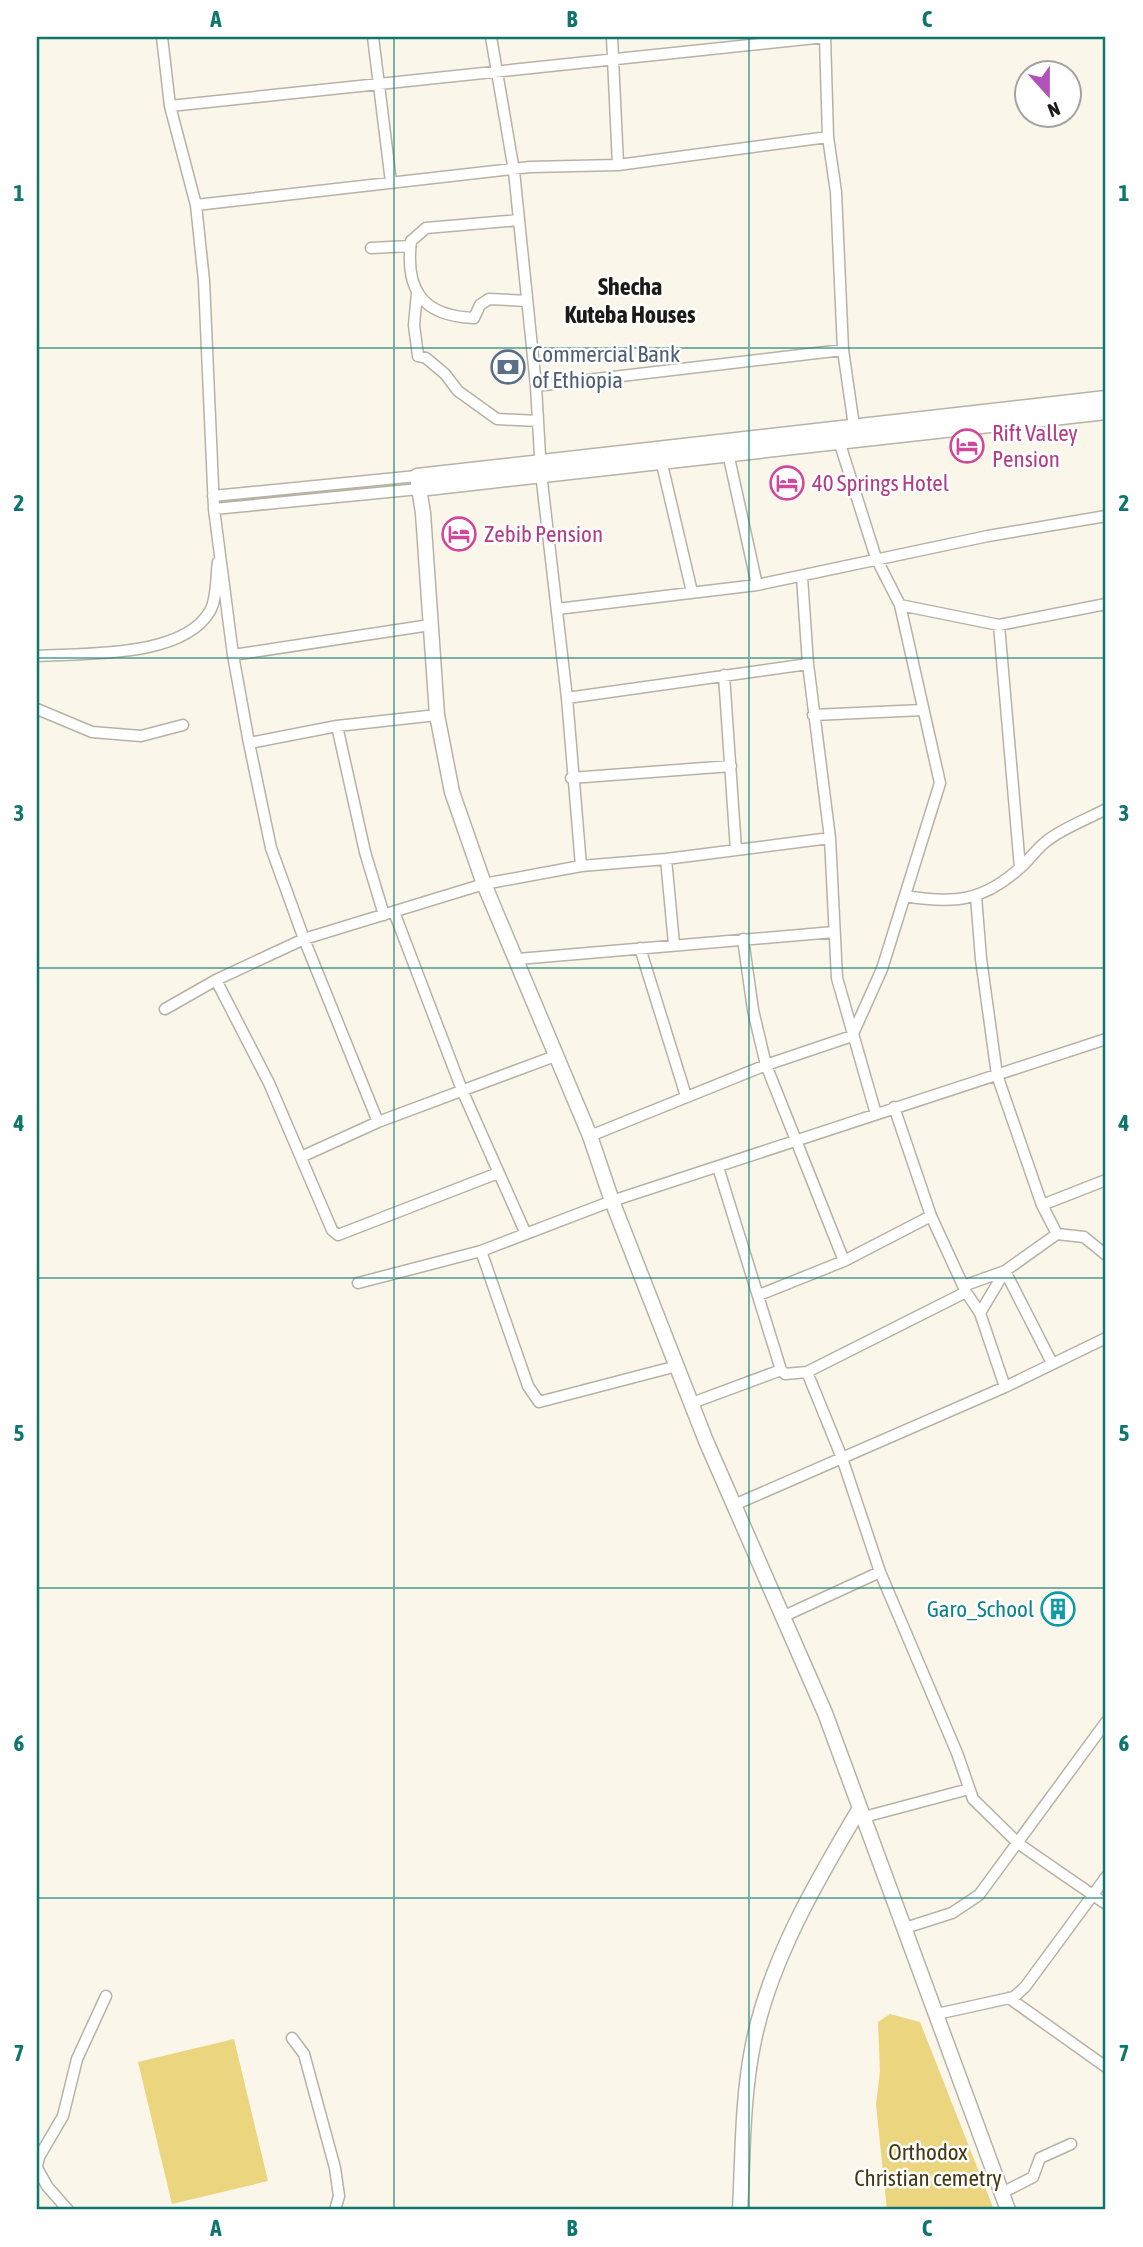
<svg xmlns="http://www.w3.org/2000/svg" width="1143" height="2247" viewBox="0 0 1143 2247" font-family="'Asap Condensed',sans-serif">
<style>
.green{fill:#ecd57f}
.lines{fill:none;stroke-linecap:round;stroke-linejoin:round}
.minor-casing{stroke:#b6b3a6;stroke-width:13}
.tertiary-casing{stroke:#b6b3a6;stroke-width:17}
.minor{stroke:#fff;stroke-width:10}
.tertiary{stroke:#fff;stroke-width:14}
.grid{fill:none;stroke:#0f766e;stroke-width:2;stroke-opacity:0.55}
.labels{text-anchor:middle;dominant-baseline:central;stroke-width:5;stroke-linejoin:round;paint-order:stroke}
.service-label{font-size:23px;fill:#4e5e75;stroke:#fff;text-anchor:start}
.hotel-label{font-size:23px;fill:#b23c85;stroke:#fff;text-anchor:start}
.culture-label{font-size:23px;fill:#0d838f;stroke:#fff;text-anchor:end}
.park-label{font-size:23px;fill:#44390f;stroke:#fff}
.neighbourhood-label{font-size:24px;font-weight:bold;fill:#1b1a16;stroke:#fff}
.neatline{fill:none;stroke:#0f766e;stroke-width:2.5}
.grid-label{font-size:23px;text-anchor:middle;font-weight:bold;fill:#0f766e}
</style>
<rect width="100%" height="100%" fill="#faf6e9"/>
<path class="green" d="M890,2014l30,8 74,188h-107l-11,-105 4,-34 -2,-49z
M234,2039l34,142 -96,23 -34,-142z"/>
<g class="lines">
<defs>
<path id="minor" d="M162,37l8,69 26,99 8,76 10,228 19,146 16,88 22,105 33,91 74,183
M373,37l18,145
M491,37l23,134 22,215 5,87 26,225 14,168
M612,37l6,128
M825,37l3,100 8,55 7,158 11,76
M170,106l655,-69
M196,205l334,-38 88,-2 210,-28
M519,220l-93,8 -15,13c-6,49 11,75 63,77l6,-13 9,-6 38,2
M371,248l39,-2
M417,293l-3,32 4,31 8,2 19,16 13,17 39,28 41,2
M536,386l307,-36
M728,453l29,132
M661,460l31,132
M213,496l204,-20
M214,509l205,-20
M802,577l6,87 22,174 7,140 39,136
M900,605l99,20 107,-21
M557,609l200,-24 231,-49 118,-20
M999,625l21,243
M233,655l197,-30
M37,656c48,-3 146,2 173,-45 7,-12 6,-35 8,-49
M724,675l12,175
M567,698l241,-34
M37,709l55,23 49,4 42,-11
M813,715l110,-5
M337,726l28,126 19,63
M249,743l88,-17 100,-11
M571,778l160,-12
M666,859l8,85
M905,896c48,8 78,6 116,-29 9,-8 17,-20 27,-27 17,-13 40,-21 58,-31
M976,896l5,63 16,116 45,130 15,29
M394,912l68,178 64,144
M743,939l10,71 13,55 78,196
M640,948l46,148
M518,959l316,-27
M216,980l53,103 63,147 6,5 160,-62
M165,1009l51,-29 88,-41 180,-55 97,-18 85,-7 164,-21
M894,1107l37,109 35,76 14,21 25,74
M590,1136l176,-71 86,-29 30,-67 58,-186 -40,-178 -24,-47 -37,-117
M301,1157l77,-35 177,-66
M718,1167l63,203 4,4 22,-2 35,86 38,114 -98,45
M1042,1205l64,-25
M481,1251l47,135 11,16 138,-36
M1005,1271l47,92
M358,1283l123,-32 131,-50 494,-162
M963,1286l42,-15 52,-37 27,3 22,18
M759,1295l85,-34 87,-45
M980,1313l25,-42
M807,1372l159,-80
M692,1403l89,-33
M734,1505l271,-118 101,-49
M880,1572l77,181 16,46 46,45 87,60
M864,1817l105,-28
M905,1928l47,-15 27,-18 127,-173
M1009,1998l97,69
M937,2014l77,-17 11,-10 81,-110
M292,2038l12,16 31,114 4,28 -4,14
M37,2166l2,-9 24,-41 14,-57 29,-63
M37,2168l10,18 21,24
M1002,2193l31,-16 7,-19 31,-14"/>
<path id="tertiary" d="M419,489l687,-77
M740,2210c3,-54 2,-111 13,-165 16,-83 64,-165 107,-237
M1008,2210l-183,-497 -119,-272 -94,-240 -22,-65 -106,-252 -32,-92 -15,-77 -14,-202 -6,-37 689,-78"/>
</defs>
<use href="#minor" class="minor-casing"/>
<use href="#tertiary" class="tertiary-casing"/>
<use href="#minor" class="minor"/>
<use href="#tertiary" class="tertiary"/>
</g>
<path class="grid" d="M394,37v2173M749,37v2173M37,348h1069M37,658h1069M37,968h1069M37,1278h1069M37,1588h1069M37,1898h1069"/>
<defs>
<symbol id="bank-ring" viewBox="-11 -11 22 22"><circle r="9.5" fill="#fff" stroke="#5c6f8a" stroke-width="1.5"/><path d="M-6-4H6V4H-6ZM0-2.3a2.3 2.3 0 1 0 0 4.6a2.3 2.3 0 1 0 0-4.6Z" fill="#5c6f8a"/></symbol>
<symbol id="hotel-ring" viewBox="-11 -11 22 22"><circle r="9.5" fill="#fff" stroke="#d1479c" stroke-width="1.5"/><path d="M-6-4.5h1.5V1H6V5H4.5V3h-9V5H-6ZM-4 0a1.8 1.8 0 1 1 3.6 0ZM.5 0V-2.5h3Q6-2.5 6 0Z" fill="#d1479c"/></symbol>
<symbol id="building-ring" viewBox="-11 -11 22 22"><circle r="9.5" fill="#fff" stroke="#0f9aa8" stroke-width="1.5"/><path d="M-4-6H4V6H1V3H-1V6H-4ZM-2.5-4.3h1.7v1.8h-1.7ZM.8-4.3h1.7v1.8H.8ZM-2.5-1h1.7V.8h-1.7ZM.8-1h1.7V.8H.8Z" fill="#0f9aa8"/></symbol>
</defs>
<g fill-rule="evenodd">
<use href="#bank-ring" x="489" y="348" width="38" height="38"/>
<use href="#hotel-ring" x="948" y="427" width="38" height="38"/>
<use href="#hotel-ring" x="768" y="464" width="38" height="38"/>
<use href="#hotel-ring" x="440" y="515" width="38" height="38"/>
<use href="#building-ring" x="1039" y="1590" width="38" height="38"/>
</g>
<g class="labels">
<g class="service-label">
<text x="532" y="354">Commercial Bank<tspan x="532" dy="26">of Ethiopia</tspan></text>
</g>
<g class="hotel-label">
<text x="992" y="433">Rift Valley<tspan x="992" dy="26">Pension</tspan></text>
<text x="812" y="483">40 Springs Hotel</text>
<text x="484" y="534">Zebib Pension</text>
</g>
<g class="culture-label">
<text x="1034" y="1609">Garo_School</text>
</g>
<g class="park-label">
<text x="928" y="2152">Orthodox<tspan x="928" dy="26">Christian cemetry</tspan></text>
</g>
<g class="neighbourhood-label">
<text x="630" y="286">Shecha<tspan x="630" dy="28">Kuteba Houses</tspan></text>
</g>
</g>
<rect width="1143" height="2247" fill="none" stroke="#ffffff" stroke-width="77"/>
<g transform="translate(1048 94) rotate(159)"><circle r="33" fill="#ffffff" stroke="#a4a3a2" stroke-width="2"/>
<path d="M0-5L12 26L0 18L-12 26Z" fill="#b251b9"/>
<text y="-10" font-size="19" font-weight="bold" text-anchor="middle" fill="#1b1a16">N</text>
</g>
<rect x="38" y="38" width="1066" height="2170" class="neatline"/>
<g class="grid-label">
<text x="216" y="27">A</text>
<text x="572" y="27">B</text>
<text x="927" y="27">C</text>
<text x="19" y="201">1</text>
<text x="1124" y="201">1</text>
<text x="19" y="511">2</text>
<text x="1124" y="511">2</text>
<text x="19" y="821">3</text>
<text x="1124" y="821">3</text>
<text x="19" y="1131">4</text>
<text x="1124" y="1131">4</text>
<text x="19" y="1441">5</text>
<text x="1124" y="1441">5</text>
<text x="19" y="1751">6</text>
<text x="1124" y="1751">6</text>
<text x="19" y="2061">7</text>
<text x="1124" y="2061">7</text>
<text x="216" y="2236">A</text>
<text x="572" y="2236">B</text>
<text x="927" y="2236">C</text>
</g>
</svg>
